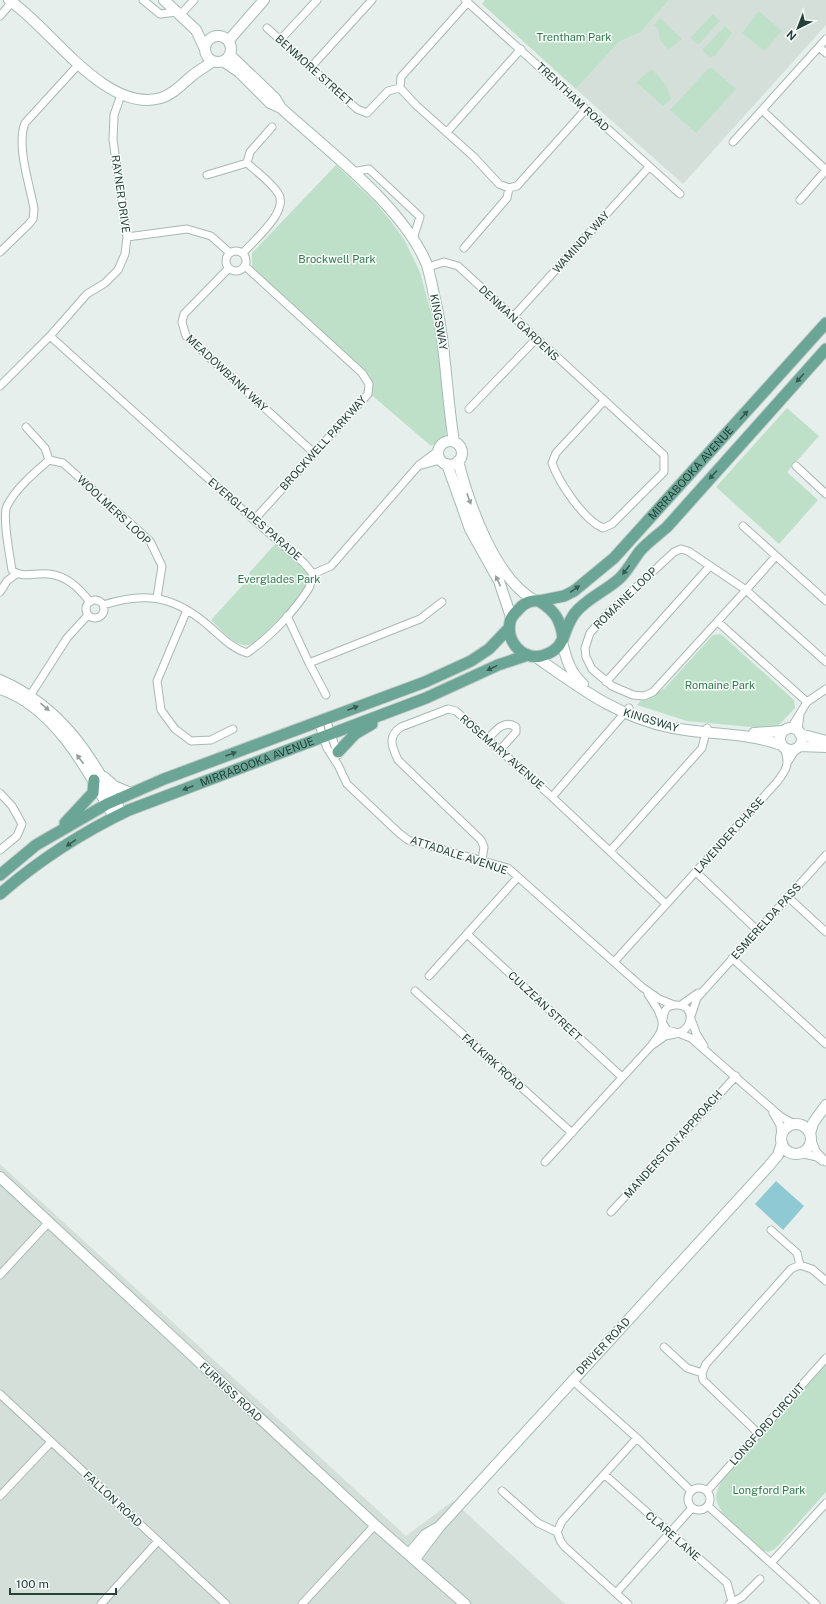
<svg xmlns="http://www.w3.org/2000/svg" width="826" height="1604" viewBox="0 0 826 1604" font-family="'Public Sans',sans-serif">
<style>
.built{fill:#d4dfda}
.green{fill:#bfe0c8}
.water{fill:#8ec9d4}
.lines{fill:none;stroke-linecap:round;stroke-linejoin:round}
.street-casing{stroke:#a8b8b2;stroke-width:9}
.secondary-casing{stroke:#a4bbb3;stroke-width:12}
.primary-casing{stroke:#c2cac8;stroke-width:13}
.street{stroke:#fff;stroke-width:7}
.secondary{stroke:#fff;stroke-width:10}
.primary{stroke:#6aa596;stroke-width:11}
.oneway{fill:#365b51}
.oneway2{fill:#92a09c}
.labels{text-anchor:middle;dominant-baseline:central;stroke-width:3;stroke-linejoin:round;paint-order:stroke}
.park-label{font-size:11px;fill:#2d7a4b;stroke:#f7fbf9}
.street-label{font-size:11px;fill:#24423a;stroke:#f7fbf9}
</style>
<rect width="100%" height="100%" fill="#e6efeb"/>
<path class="built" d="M669,0h157v25l-143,159 -107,-95 43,-47 22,-10z
M0,1164l406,372 47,-35 112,103h-565z"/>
<path class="green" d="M485,0h184l-28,32 -22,10 -43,47 -94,-85z
M759,11l23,20 -18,20 -22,-18z
M713,14l7,7 -22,24 -8,-7z
M660,18l22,21 -14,11 -8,-10 -2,-12 -5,-2z
M725,26l7,7 -17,23 -5,1 -8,-7z
M709,68h3l24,21 -40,44 -26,-23z
M652,69l14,16 5,14 -8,7 -27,-24z
M336,165l38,36 16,19 15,21 15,31 13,48 18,90 -6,28 -14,8 -63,-54 -2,-13 -114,-112v-14z
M787,408l32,28 -32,36 31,28 -39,44 -63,-57z
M276,543l26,21 7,9c-1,4 -1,9 -2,12 -4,10 -49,59 -58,60 -15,2 -28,-16 -38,-25l40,-44 -2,-3z
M721,634l73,66 1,8 -17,18 -17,2 -74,-7 -50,-16 5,-6 22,-10 49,-54z
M826,1362v130l-51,57 -7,3 -6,-2c-14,-12 -43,-33 -46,-52 0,-7 4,-14 7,-21z"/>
<path class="water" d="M776,1181l28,25 -21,24 -28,-26z"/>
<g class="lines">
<defs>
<path id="street" d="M143,0l17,14 17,-2
M465,0l215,194
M468,2l-67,75 -1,11 16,17 58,52 25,27 10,4 8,-2 69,-77
M180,15l14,-15
M0,16l12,-14
M267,28l90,81 10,4 21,-22 12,-3
M826,39l-64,71 64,60
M280,40l37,-40
M819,47l7,6
M311,67l61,-67
M447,132l74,-83
M733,142l29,-32
M247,163l3,-11 22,-25
M352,172l17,-3 47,44 4,4 -7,22
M207,175l40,-12
M800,200l26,-30
M127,237l60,-8 24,7 19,17
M464,248l43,-50 2,-10
M226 261a10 10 0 1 1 20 0a10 10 0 1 1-20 0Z
M0,252l29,-28 4,-5 1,-10c-4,-24 -18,-63 -9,-86l54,-59
M243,253c11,-13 47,-42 35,-60 -7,-11 -21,-21 -31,-30
M245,266l117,107 7,11 -1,10 -114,126
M428,267l16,-5 14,4 206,189v17l-52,52 -9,4c-19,-8 -44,-45 -51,-65l4,-10 48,-52
M229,268l-45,46 -2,8 4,14 128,117
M513,317l136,-150
M50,336l204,184 50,43 9,11c-1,4 -2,10 -4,14 -15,24 -39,49 -62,65 -16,-5 -25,-16 -37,-26 -35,-31 -64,-36 -107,-22
M0,386l50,-50 37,-42 18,-11 13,-13 7,-16 2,-17 -14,-97 1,-25 7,-20
M469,409l67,-70
M26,427l19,21 4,12
M422,465l18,-5
M796,466l30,28
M743,526l83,75
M776,556l-30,34 -58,-39 -7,-2 -7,3 -69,64 -15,17 -5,15 1,9 6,12 20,17 21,9 11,1 9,-4 93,-102 80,72
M313,574l18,-8 88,-101 20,-15
M0,592l7,-11 9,-7
M86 609a9 9 0 1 1 18 0a9 9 0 1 1-18 0Z
M90,602c-11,-14 -23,-26 -41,-28 -13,-2 -28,5 -37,-4 -2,-13 -10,-54 -5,-64 9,-18 27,-33 42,-46l14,3 87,78 12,25 -5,32
M187,610l-30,71 4,29 14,19 16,12 20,-1 22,-11
M287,616l22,47 111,-44 22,-17
M718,622l89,80
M309,663l17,32
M606,682l104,-116
M28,699l39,-61 21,-23
M326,719l12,36
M318,722l9,26 11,17 9,19 52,49 9,7 100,28 134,119 17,12 15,6
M791,728l16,-26 19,-13
M798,731l2,-17
M488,739c7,-8 16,-20 28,-12v5l-16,18
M787,763l9,-14
M0,793l12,13 10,18 -5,12 -17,14
M552,797l77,-89
M611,850l91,-102 5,-20
M482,860l2,-13 -3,-7 -83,-80c-6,-13 -11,-24 3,-33l47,-18 8,2 96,86 114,107
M696,872l61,58
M788,897l38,35
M467,934l155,143
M732,958l94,86
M614,962l163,-180c10,-13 13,-18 7,-34
M429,976l89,-99
M415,991l157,142
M648,994l10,16 4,10
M681,1005l17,-12
M691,1016l6,-18 129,-143
M691,1019l5,14 8,13
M678,1033l13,5 89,78 14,8
M654,1044l11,-8 10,-2
M773,1113l7,12 1,12
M811,1138l5,13 10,11
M800,1153l17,4 5,4
M545,1162l106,-116c3,-4 6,-8 9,-13 5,-10 -1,-29 17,-28 18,0 17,24 1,28l-11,-3 -5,-8
M611,1212l125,-136
M771,1230l26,23 3,12
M0,1275l49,-53
M664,1347l23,21 15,5
M572,1380l65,58 54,53
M0,1394l226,210
M759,1434l-56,-54 -1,-7 4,-9 85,-95 9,-4 12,4 14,12
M605,1475l122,108 5,19
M688 1499a11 11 0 1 1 22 0a11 11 0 1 1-22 0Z
M502,1491l36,32 19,9
M707,1491l119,-133
M0,1496l51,-54
M708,1506l108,98
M771,1563l55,-60
M616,1593l76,-85
M101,1604l57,-63
M302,1604l73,-79
M628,1604l-63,-57 -4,-5 -4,-10 5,-11 75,-83
M729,1604l13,-7 18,-18"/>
<path id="secondary" d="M9,0c41,27 96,114 152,98 13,-4 22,-15 32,-23 6,-5 14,-9 20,-14
M164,0l32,30 8,17
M205 49a13 13 0 1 1 26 0a13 13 0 1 1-26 0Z
M229,40l35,-40
M230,55l45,43 6,10c46,42 123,99 146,157 3,10 5,20 7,30 12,48 12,98 20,147
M223,61l16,11 31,31 11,5
M438 453a12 12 0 1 1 24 0a12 12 0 1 1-24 0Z
M458,461c11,43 37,119 78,140
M447,464l23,65 29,52 12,36
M562,642c4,16 8,31 21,42
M536,657c44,31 83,61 137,71 36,7 74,4 108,17
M0,680c62,27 92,76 122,134
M0,689c54,17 89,83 114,128
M780 739a11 11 0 1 1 22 0a11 11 0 1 1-22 0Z
M754,733l29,-2
M800,734l26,7
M800,746l26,1
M104,777l10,9 17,7
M781 1139a15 15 0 1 1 30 0a15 15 0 1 1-30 0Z
M810,1134l3,-11 13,-18
M0,1177l375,348 90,79
M409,1554l16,-19 12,-7
M415,1559l25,-33 328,-359 10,-12 4,-12"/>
<g id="primary">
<path id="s1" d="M539,601l25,-5 10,-5 40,-33 212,-235"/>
<path d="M563,639c-2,-19 -8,-28 -24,-38 -7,-1 -15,2 -19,7 -4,4 -9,8 -10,14 -4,19 12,38 31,34 27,-7 20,-25 34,-43 12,-15 31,-22 45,-35 8,-8 13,-18 20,-27 8,-9 18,-16 27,-24l159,-178"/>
<path d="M338,752l17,-18 17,-10"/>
<path d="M65,823l25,-27 3,-3 1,-13"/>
<path d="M0,875l36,-30 71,-41 57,-25 261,-97 46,-21 18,-12 20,-21"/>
<path id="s2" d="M0,894c38,-33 83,-62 129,-84l297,-112 72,-33 30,-10"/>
</g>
</defs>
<use href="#street" class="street-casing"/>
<use href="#secondary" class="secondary-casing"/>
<use href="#primary" class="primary-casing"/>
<use href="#street" class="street"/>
<use href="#secondary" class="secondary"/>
<use href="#primary" class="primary"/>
</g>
<defs><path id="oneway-solid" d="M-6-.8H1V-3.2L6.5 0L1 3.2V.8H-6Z"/></defs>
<g class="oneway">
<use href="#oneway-solid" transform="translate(800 378) rotate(132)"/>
<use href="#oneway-solid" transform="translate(744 415) rotate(-48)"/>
<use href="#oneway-solid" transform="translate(713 475) rotate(132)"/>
<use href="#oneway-solid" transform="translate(626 570) rotate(128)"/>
<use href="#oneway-solid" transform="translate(575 589) rotate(-35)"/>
<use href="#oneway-solid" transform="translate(492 668) rotate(154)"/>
<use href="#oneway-solid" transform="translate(353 708) rotate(-21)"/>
<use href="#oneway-solid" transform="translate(231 754) rotate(-20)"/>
<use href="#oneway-solid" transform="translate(188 788) rotate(159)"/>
<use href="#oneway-solid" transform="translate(71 843) rotate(146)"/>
</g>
<g class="oneway2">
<use href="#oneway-solid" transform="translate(469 499) rotate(70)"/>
<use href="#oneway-solid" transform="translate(498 581) rotate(-115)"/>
<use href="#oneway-solid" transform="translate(45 707) rotate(41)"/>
<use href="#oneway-solid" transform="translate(80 759) rotate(-127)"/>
</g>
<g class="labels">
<g class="park-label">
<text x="574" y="37">Trentham Park</text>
<text x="337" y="259">Brockwell Park</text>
<text x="279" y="579">Everglades Park</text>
<text x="720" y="685">Romaine Park</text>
<text x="769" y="1490">Longford Park</text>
</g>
<g class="street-label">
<text transform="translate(314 70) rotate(42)">BENMORE STREET</text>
<text transform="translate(573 97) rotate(43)">TRENTHAM ROAD</text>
<text transform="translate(121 194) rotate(82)">RAYNER DRIVE</text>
<text transform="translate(581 242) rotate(-48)">WAMINDA WAY</text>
<text transform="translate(439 322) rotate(80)">KINGSWAY</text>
<text transform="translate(519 323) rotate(43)">DENMAN GARDENS</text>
<text transform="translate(227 373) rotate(43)">MEADOWBANK WAY</text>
<text transform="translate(323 443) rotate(-48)">BROCKWELL PARKWAY</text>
<text stroke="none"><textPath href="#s1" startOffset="203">MIRRABOOKA AVENUE</textPath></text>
<text transform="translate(114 510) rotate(43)">WOOLMERS LOOP</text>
<text transform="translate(255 519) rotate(41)">EVERGLADES PARADE</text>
<text transform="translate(625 598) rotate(-44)">ROMAINE LOOP</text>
<text transform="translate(651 720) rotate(17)">KINGSWAY</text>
<text transform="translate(502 752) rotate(41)">ROSEMARY AVENUE</text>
<text stroke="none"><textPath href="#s2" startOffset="291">MIRRABOOKA AVENUE</textPath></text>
<text transform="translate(729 835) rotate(-48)">LAVENDER CHASE</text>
<text transform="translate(459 855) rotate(18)">ATTADALE AVENUE</text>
<text transform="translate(766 921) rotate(-48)">ESMERELDA PASS</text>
<text transform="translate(545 1006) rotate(43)">CULZEAN STREET</text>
<text transform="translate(493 1062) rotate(42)">FALKIRK ROAD</text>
<text transform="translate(673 1144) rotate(-48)">MANDERSTON APPROACH</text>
<text transform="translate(603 1346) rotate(-47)">DRIVER ROAD</text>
<text transform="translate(231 1392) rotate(43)">FURNISS ROAD</text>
<text transform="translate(767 1424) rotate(-48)">LONGFORD CIRCUIT</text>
<text transform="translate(113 1499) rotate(43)">FALLON ROAD</text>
<text transform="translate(673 1536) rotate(41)">CLARE LANE</text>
</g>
</g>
<g transform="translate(798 28) rotate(222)" stroke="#f7fbf9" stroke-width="3" paint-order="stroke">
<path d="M0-3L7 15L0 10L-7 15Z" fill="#24423a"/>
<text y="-6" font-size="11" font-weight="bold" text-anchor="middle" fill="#24423a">N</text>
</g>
<path d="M10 1588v6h106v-6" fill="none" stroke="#24423a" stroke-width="2"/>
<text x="16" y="1588" font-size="12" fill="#24423a" stroke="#f7fbf9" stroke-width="3" paint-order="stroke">100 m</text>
</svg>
